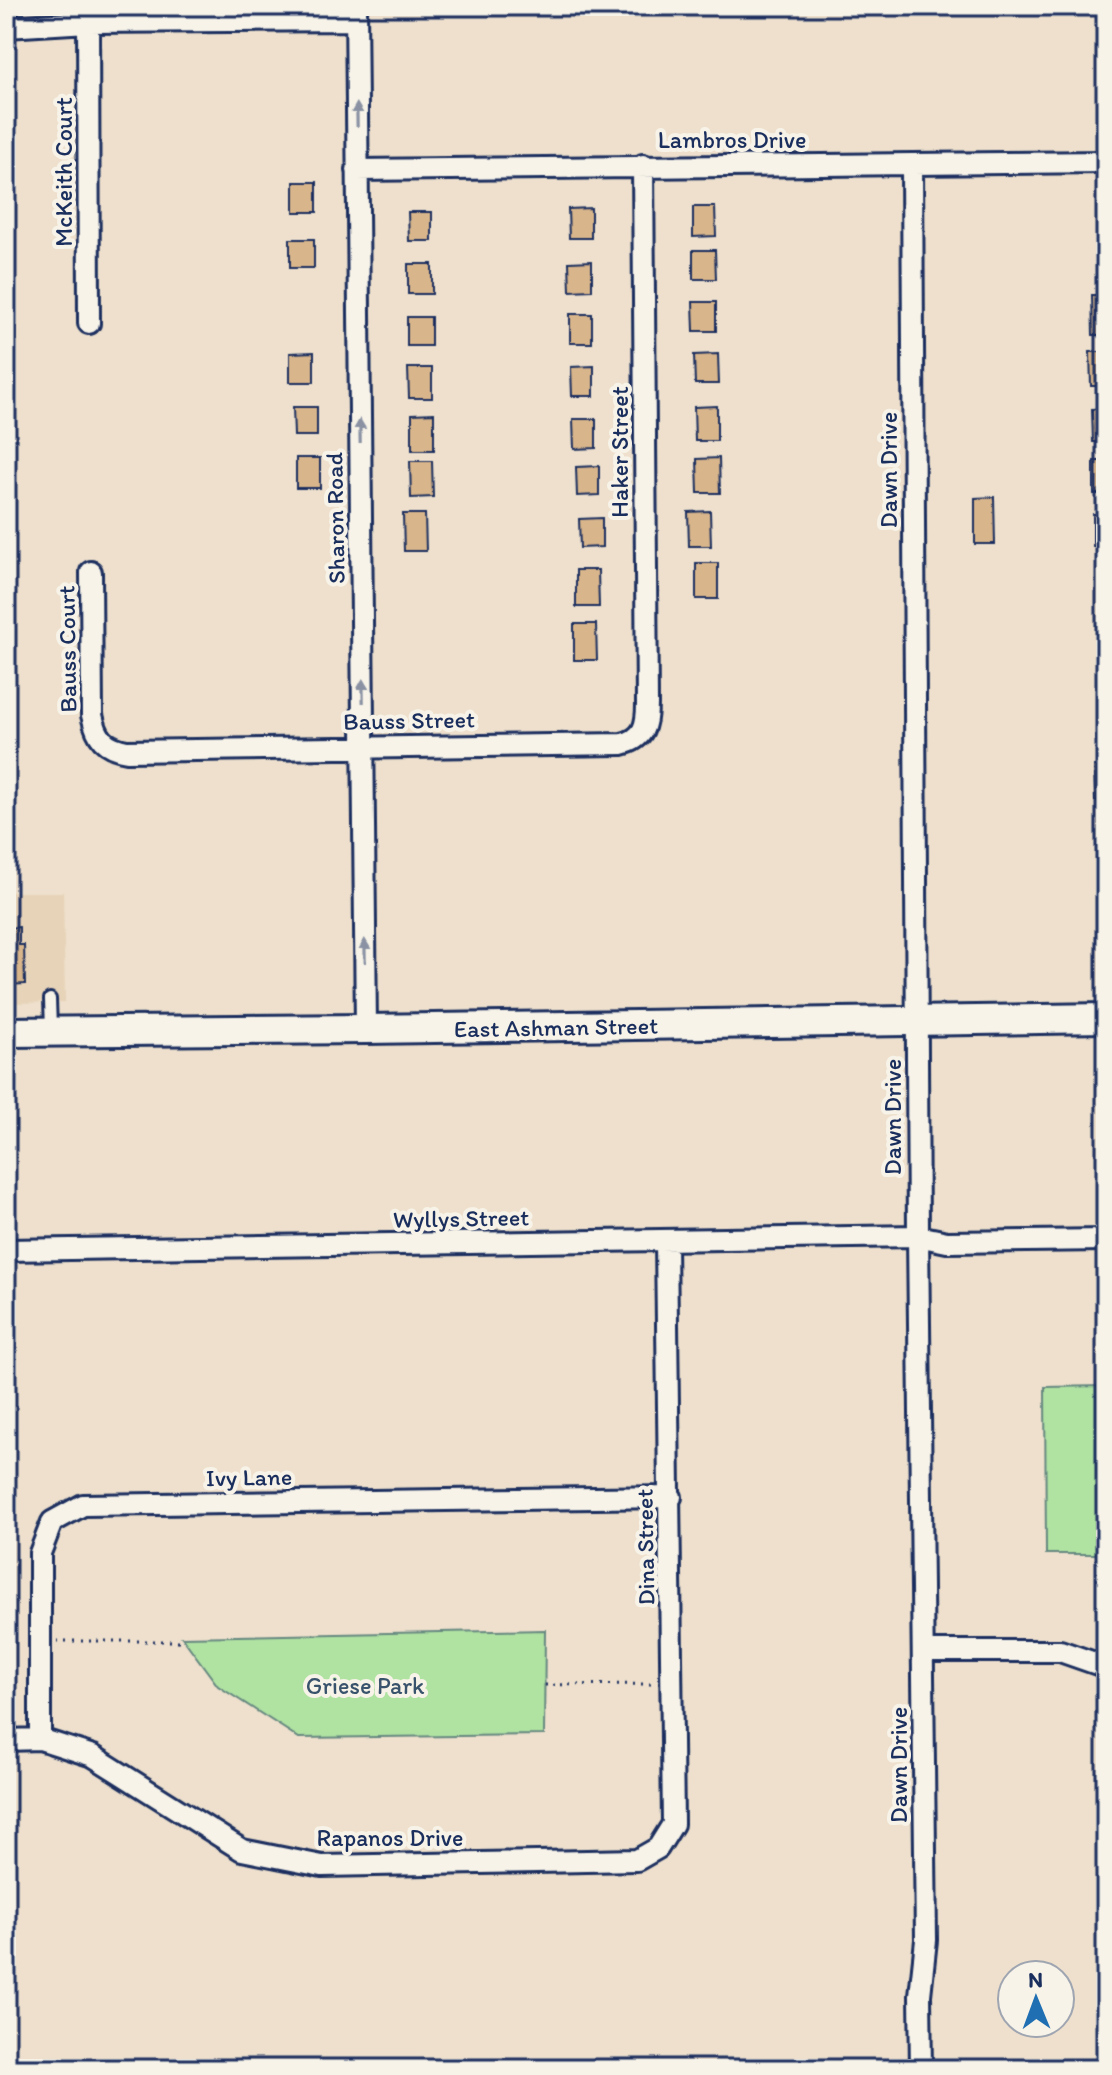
<svg xmlns="http://www.w3.org/2000/svg" width="1112" height="2075" viewBox="0 0 1112 2075" font-family="Itim,sans-serif">
<style>
.built{fill:#e7d3b8}
.green{fill:#b0e2a2;stroke:#668880;stroke-width:2}
.building{fill:#d8b58a;stroke:#1b2f5e;stroke-width:2}
.lines{fill:none;stroke-linecap:round;stroke-linejoin:round}
.lane-casing{stroke:#1b2f5e;stroke-width:16}
.street-casing{stroke:#1b2f5e;stroke-width:26}
.secondary-casing{stroke:#1b2f5e;stroke-width:34}
.path{stroke:#1b2f5e;stroke-width:3;stroke-dasharray:2 6;stroke-linecap:butt}
.lane{stroke:#f7f3e8;stroke-width:10}
.street{stroke:#f7f3e8;stroke-width:20}
.secondary{stroke:#f7f3e8;stroke-width:28}
.oneway{fill:#8991a3}
.labels{text-anchor:middle;dominant-baseline:central;stroke-width:8;stroke-linejoin:round;paint-order:stroke}
.street-label{font-size:24px;fill:#1b2f5e;stroke:#f7f3e8}
.park-label{font-size:24px;fill:#39536c;stroke:#f7f3e8}
</style>
<rect width="100%" height="100%" fill="#eee0cc"/>
<filter id="ink" filterUnits="userSpaceOnUse"><feTurbulence type="fractalNoise" baseFrequency=".0125" numOctaves="2"/><feDisplacementMap in="SourceGraphic" scale="16" xChannelSelector="R" yChannelSelector="G"/><feConvolveMatrix kernelMatrix="1 2 1 2 8 2 1 2 1" color-interpolation-filters="sRGB"/></filter>
<g filter="url(#ink)">
<path class="built" d="M6,892h57l2,110 -59,1z"/>
<path class="green" d="M1106,1386v168h-60l-1,-167z
M545,1630l-1,105 -245,3 -81,-52 -36,-49z"/>
<path class="building" d="M294,182h23v30h-23z
M693,207h22l1,29 -23,1z
M591,208v30h-22l-1,-29z
M408,212h24v29h-23z
M290,239h24v29h-24z
M693,250h22l1,29h-23z
M592,261v29l-22,1 -1,-29z
M408,264h24v30h-24z
M1092,295h14v40h-13z
M693,302h23v29h-22z
M570,314h22v29h-22z
M407,317h24v29h-24z
M314,352v30h-24v-29z
M1090,352h16v34h-15z
M718,354l1,30h-24l-1,-29z
M594,366v30h-22l-1,-29z
M408,368h24v30h-23z
M717,406v35h-22l-1,-34z
M293,407h24v29h-23z
M1106,408v34h-13l-1,-33z
M434,413v37h-22v-36z
M573,419h23v29l-22,1z
M296,458h24v30h-24z
M719,458l1,35h-22l-1,-34z
M410,461h22l1,36 -22,1z
M1094,461h12v33h-12z
M599,466v29l-22,1 -1,-29z
M994,497l1,47h-20v-46z
M710,511l1,35h-22l-1,-34z
M403,514h22l1,37h-22z
M1093,514h13v33h-13z
M602,518v29l-22,1 -1,-29z
M696,563h22v36h-22z
M576,570h22l1,37h-23z
M574,624h22l1,36h-23z
M1101,665h5v47h-5z
M1094,766h12v35h-11z
M19,927v18h5l1,39 -19,1v-57z"/>
<g class="lines">
<defs>
<path id="lane" d="M50,999l1,30"/>
<path id="street" d="M88,6l1,317
M356,6l10,1023
M6,27l82,-5 268,-2
M912,165l6,1071 8,704 -6,55 1,74
M357,170l749,-8
M91,572l1,143c5,23 12,32 35,36l495,-7c22,-5 25,-19 25,-40l-4,-539
M6,1250l912,-14 29,6 159,-2
M923,1651h137l46,16
M40,1739v-186l12,-31 31,-17 588,-8
M6,1740l34,-1 53,17 149,94 80,16 315,-6 21,-12 15,-24 -7,-583"/>
<path id="secondary" d="M6,1032l360,-3 740,-11"/>
</defs>
<use href="#lane" class="lane-casing"/>
<use href="#street" class="street-casing"/>
<use href="#secondary" class="secondary-casing"/>
<path class="path" d="M57,1641h128
M545,1685l108,-1"/>
<use href="#lane" class="lane"/>
<use href="#street" class="street"/>
<use href="#secondary" class="secondary"/>
</g>
<defs><path id="oneway-solid" d="M-6-.8H1V-3.2L6.5 0L1 3.2V.8H-6Z" transform="scale(2)"/></defs>
<g class="oneway">
<use href="#oneway-solid" transform="translate(357 115) rotate(-91)"/>
<use href="#oneway-solid" transform="translate(360 431) rotate(-91)"/>
<use href="#oneway-solid" transform="translate(363 691) rotate(-91)"/>
<use href="#oneway-solid" transform="translate(365 951) rotate(-91)"/>
</g>
</g>
<g class="labels">
<g class="street-label">
<text x="732" y="139">Lambros Drive</text>
<text transform="translate(63 172) rotate(-90)">McKeith Court</text>
<text transform="translate(619 452) rotate(-90)">Haker Street</text>
<text transform="translate(888 470) rotate(-90)">Dawn Drive</text>
<text transform="translate(335 518) rotate(-91)">Sharon Road</text>
<text transform="translate(67 649) rotate(-91)">Bauss Court</text>
<text transform="translate(409 720) rotate(-1)">Bauss Street</text>
<text transform="translate(556 1027) rotate(-1)">East Ashman Street</text>
<text transform="translate(892 1117) rotate(-90)">Dawn Drive</text>
<text transform="translate(461 1218) rotate(-1)">Wyllys Street</text>
<text transform="translate(249 1477) rotate(-1)">Ivy Lane</text>
<text transform="translate(645 1547) rotate(-91)">Dina Street</text>
<text transform="translate(898 1765) rotate(-90)">Dawn Drive</text>
<text x="390" y="1837">Rapanos Drive</text>
</g>
<g class="park-label">
<text x="365" y="1685">Griese Park</text>
</g>
</g>
<rect width="1112" height="2075" fill="none" stroke="#f7f3e8" stroke-width="32"/>
<rect x="16" y="16" width="1080" height="2043" fill="none" stroke="#1b2f5e" stroke-width="3" filter="url(#ink)"/>
<g transform="translate(1036 1999) rotate(359)"><circle r="38" fill="#f7f3e8" stroke="#9fa5b1" stroke-width="2"/>
<path d="M0-6L14 30L0 20L-14 30Z" fill="#1f6fb2"/>
<text y="-12" font-size="22" font-weight="bold" text-anchor="middle" fill="#1b2f5e">N</text>
</g>
</svg>
